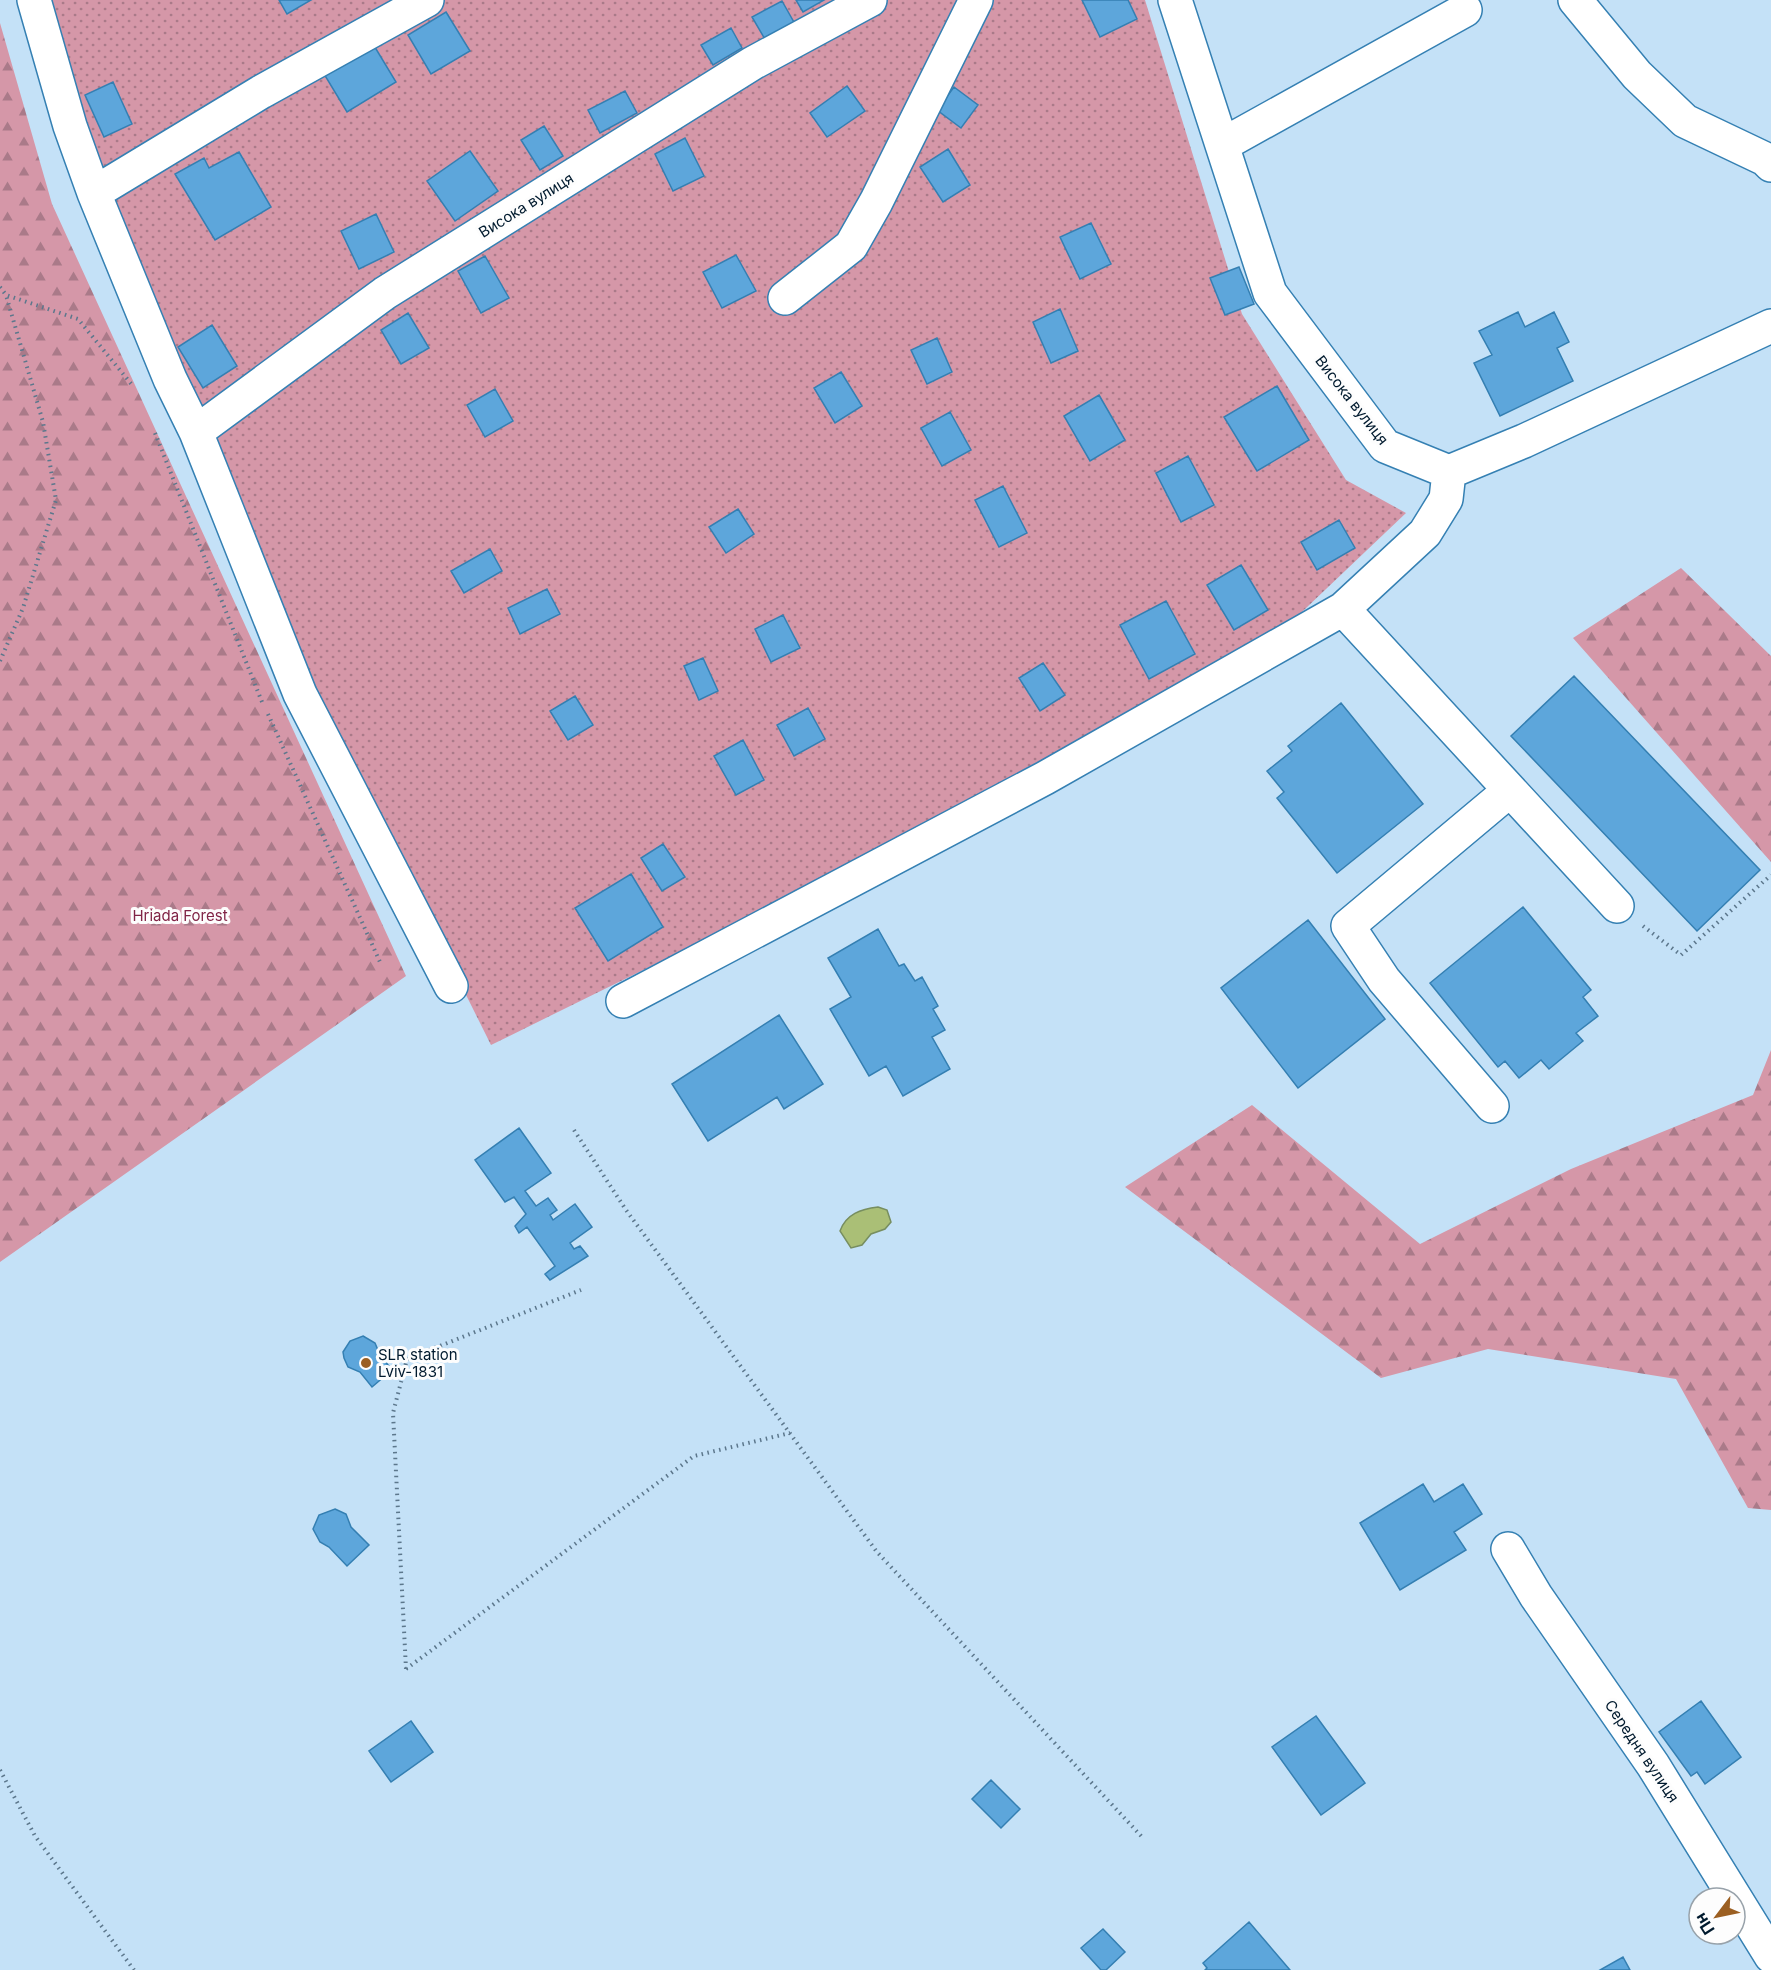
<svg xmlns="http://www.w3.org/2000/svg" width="1771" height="1970" viewBox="0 0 1771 1970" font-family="Inter,sans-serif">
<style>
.grass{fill:url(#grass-dots)}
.forest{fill:url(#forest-firs)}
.water{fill:#aabf76;stroke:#778e60;stroke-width:1.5}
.building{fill:#5da6db;stroke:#347fb2;stroke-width:1.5}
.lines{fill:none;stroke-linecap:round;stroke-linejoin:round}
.minor-casing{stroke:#3580b3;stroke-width:36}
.path{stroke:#5c778c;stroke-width:4;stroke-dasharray:1.5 4.5;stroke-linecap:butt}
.minor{stroke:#fff;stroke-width:33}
.poi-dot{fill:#9b5f22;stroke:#fdfdfd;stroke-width:2}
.labels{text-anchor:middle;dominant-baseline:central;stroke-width:6;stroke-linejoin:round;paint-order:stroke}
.street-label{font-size:15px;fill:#001a2e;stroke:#fdfdfd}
.park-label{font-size:15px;fill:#802446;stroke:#fdfdfd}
.poi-label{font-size:15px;fill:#001a2e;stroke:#fdfdfd;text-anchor:start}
</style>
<defs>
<pattern id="grass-dots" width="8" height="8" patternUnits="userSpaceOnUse" patternTransform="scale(1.5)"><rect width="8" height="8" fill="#d597a8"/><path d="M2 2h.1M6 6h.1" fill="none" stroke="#aa7a89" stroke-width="1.8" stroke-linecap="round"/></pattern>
<pattern id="forest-firs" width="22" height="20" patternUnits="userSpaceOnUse" patternTransform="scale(1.5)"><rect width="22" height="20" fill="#d597a8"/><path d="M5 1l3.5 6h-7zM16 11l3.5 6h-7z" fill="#aa7a89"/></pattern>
</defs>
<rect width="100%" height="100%" fill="#c4e1f7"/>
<path class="grass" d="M45,0h1100l97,314 104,166 60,33 -121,115 -524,284 -270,133 -191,-383 -223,-551z"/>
<path class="forest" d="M0,23l52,181 354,772 -406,286z
M1681,568l90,88v206l-198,-224z
M1771,1050v460l-23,-2 -72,-129 -188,-30 -107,29 -256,-191 127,-82 168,139 151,-75 182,-74z"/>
<path class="water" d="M878,1207l9,3 4,12 -6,7 -14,5 -9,11 -11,3 -11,-17c6,-17 21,-22 38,-24z"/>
<path class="building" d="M279,0h32l-24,14z
M796,0h28l-21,12z
M1082,0h46l9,19 -37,18z
M782,1l13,23 -29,17 -14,-24z
M446,12l24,39 -39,23 -23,-39z
M731,28l11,20 -29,17 -12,-20z
M370,39l26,43 -49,30 -26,-43z
M113,82l19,42 -28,13 -19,-42z
M847,86l18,25 -38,26 -17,-24z
M954,87l24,18 -17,23 -24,-18z
M625,91l12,22 -37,20 -12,-23z
M544,126l19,30 -23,14 -19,-30z
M685,138l19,38 -31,15 -18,-37z
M948,149l22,36 -27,17 -23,-35z
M470,151l28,40 -43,30 -28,-40z
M239,152l32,55 -56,33 -40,-66 29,-16 5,10z
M376,214l18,38 -35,17 -18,-38z
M1091,223l20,41 -31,15 -20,-42z
M736,255l20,36 -34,17 -19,-36z
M485,256l24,42 -28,15 -23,-42z
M1239,267l15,37 -29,11 -15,-37z
M1060,309l18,42 -27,12 -18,-41z
M1518,312l7,15 29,-15 15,30 -12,6 16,33 -73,35 -26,-53 18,-8 -13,-24z
M408,313l21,35 -28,16 -20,-34z
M212,325l25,41 -34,22 -25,-41z
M937,338l15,34 -25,12 -16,-34z
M841,372l21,34 -27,17 -21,-35z
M1277,386l32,54 -52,31 -33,-54z
M495,389l18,32 -28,16 -18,-32z
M1099,395l26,45 -35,21 -26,-45z
M950,412l21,38 -29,16 -21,-38z
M1188,456l26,49 -33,17 -25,-49z
M1003,486l24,47 -28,14 -24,-47z
M738,509l16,25 -28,19 -17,-26z
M1339,520l16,28 -38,22 -16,-28z
M490,549l12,22 -38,22 -13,-22z
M1241,565l27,45 -34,20 -27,-45z
M547,589l13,25 -40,20 -12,-26z
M1166,601l29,53 -46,25 -29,-54z
M783,615l17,33 -29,14 -16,-33z
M703,658l15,33 -19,9 -15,-34z
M1043,663l22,32 -25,16 -21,-33z
M1574,676l186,194 -63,61 -186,-195z
M575,696l18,29 -25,15 -18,-29z
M1341,703l82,101 -86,69 -60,-75 7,-6 -17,-21 25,-20 -4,-5z
M808,708l17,31 -31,17 -17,-31z
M743,740l21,40 -28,15 -22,-39z
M663,844l22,33 -23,14 -21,-33z
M631,874l32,53 -55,34 -33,-53z
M1523,907l68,83 -8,7 15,19 -22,17 7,8 -34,28 -8,-9 -22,18 -14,-17 -7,6 -68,-84z
M1308,920l77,99 -87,69 -77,-100z
M878,929l21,37 5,-2 11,17 7,-4 16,29 -5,3 12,21 -13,7 18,32 -47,27 -17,-30 -17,10 -39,-67 21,-12 -23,-39z
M779,1015l44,69 -39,25 -7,-12 -69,44 -36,-57z
M519,1128l32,45 -26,18 11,15 12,-8 9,12 -7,5 3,5 22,-16 17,23 -22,16 4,6 6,-3 8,10 -38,24 -5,-6 10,-8 -28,-39 -8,6 -4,-7 11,-12 -12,-17 -9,5 -30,-42z
M363,1336l12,7 5,12 12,15 -20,17 -12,-15 -12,-5 -4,-9 -1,-6 7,-11z
M1423,1484l11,18 29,-18 19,30 -28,18 12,18 -66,40 -40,-67z
M335,1509l11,5 5,13 18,18 -22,21 -18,-19 -9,-5 -7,-13 6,-14z
M1701,1701l40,56 -36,27 -8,-12 -6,4 -32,-44z
M1316,1716l49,67 -44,32 -49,-68z
M411,1721l22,31 -42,30 -22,-31z
M991,1780l29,29 -19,19 -29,-29z
M1249,1922l41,48h-85l2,-2 -4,-5z
M1103,1929l22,23 -19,18h-5l-20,-22z
M1623,1957l7,13h-30z"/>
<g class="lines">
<defs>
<path id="minor" d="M34,0l36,126 24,67 76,186 26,53 104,262 151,292
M1175,0l95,293 115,153 64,26 75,-31 247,-115
M1575,0l62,75 48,46 80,38 6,6
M1222,145l243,-135
M94,193l167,-101 166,-92
M785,298l66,-52 25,-44 100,-202
M196,432l189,-139 368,-230 117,-63
M1343,609l274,297
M623,1001l422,-223 298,-169 82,-76 21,-34 3,-27
M1492,1106l-108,-126 -36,-54 161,-135
M1508,1549l28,47 117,169 118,191"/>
</defs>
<use href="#minor" class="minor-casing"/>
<path class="path" d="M0,287l6,8 72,24 55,67
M155,433l107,269
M0,661l23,-53 33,-108 -13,-78 -37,-127
M268,714l112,248
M1643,926l38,29 90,-80
M574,1130l52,80 251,342 266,286
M406,1669l-13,-256 14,-54 174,-69
M406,1669l288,-213 96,-23
M0,1770l35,66 99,134"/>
<use href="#minor" class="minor"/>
</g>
<circle class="poi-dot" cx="366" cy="1363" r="6"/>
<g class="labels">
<g class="street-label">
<text transform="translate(526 205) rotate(-32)">Висока вулиця</text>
<text transform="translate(1352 400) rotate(52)">Висока вулиця</text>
<text transform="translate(1642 1751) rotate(56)">Середня вулиця</text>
</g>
<g class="park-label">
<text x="180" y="915">Hriada Forest</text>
</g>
<g class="poi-label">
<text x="378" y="1354">SLR station<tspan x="378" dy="17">Lviv-1831</tspan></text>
</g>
</g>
<g transform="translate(1717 1916) rotate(238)"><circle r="28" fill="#fdfdfd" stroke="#98a2aa" stroke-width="1.5"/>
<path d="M0-4.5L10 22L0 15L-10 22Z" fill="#9b5f22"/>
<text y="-9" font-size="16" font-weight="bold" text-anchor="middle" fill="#001a2e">Пн</text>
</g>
</svg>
